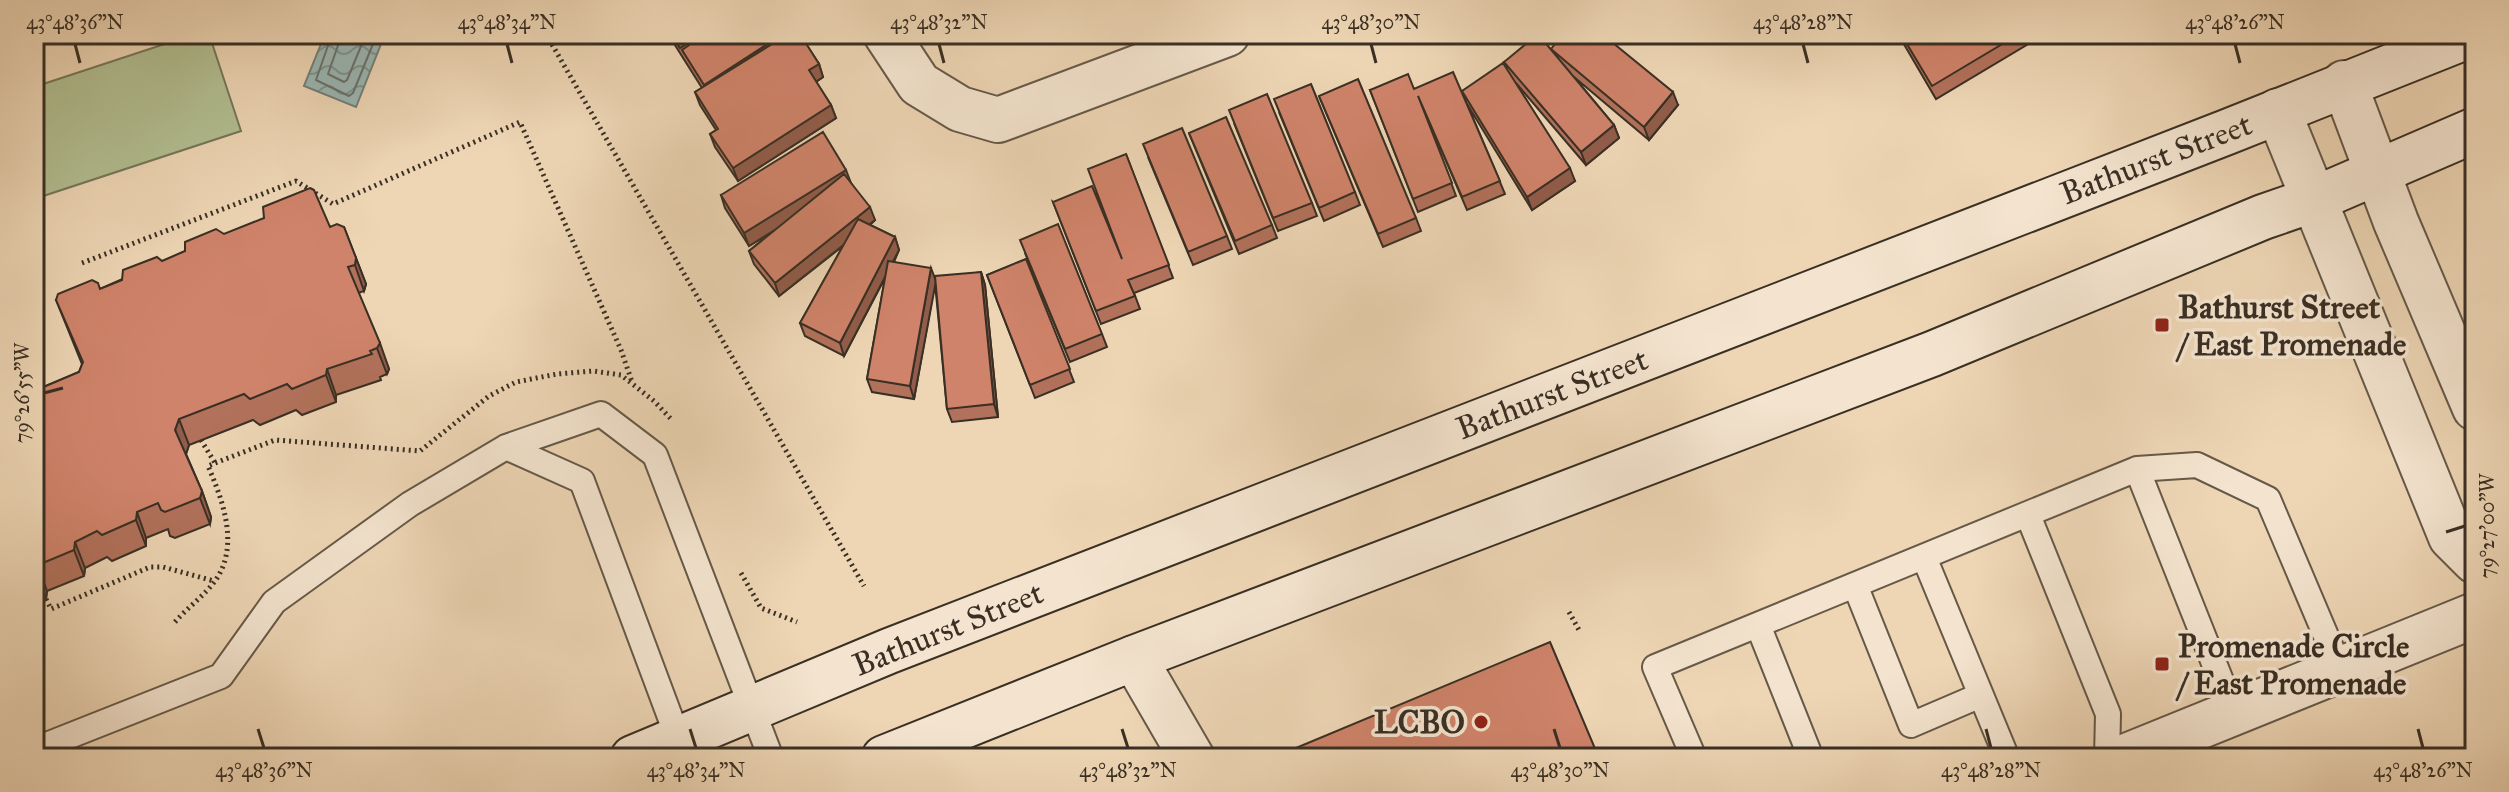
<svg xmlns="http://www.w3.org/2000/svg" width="2509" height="792" viewBox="0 0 2509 792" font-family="'IM FELL Great Primer',serif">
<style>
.green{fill:#b2bf92;stroke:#76775b;stroke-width:2}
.water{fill:url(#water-waves);stroke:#74817a;stroke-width:2}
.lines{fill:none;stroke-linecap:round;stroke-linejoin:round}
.shore{stroke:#6a736c;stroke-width:2}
.service-casing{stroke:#665948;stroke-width:28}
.minor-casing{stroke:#665948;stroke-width:48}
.secondary-casing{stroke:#392f24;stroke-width:48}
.path{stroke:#392f24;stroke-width:5;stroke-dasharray:2 4;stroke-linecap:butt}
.service{stroke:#f4e4cf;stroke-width:24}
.minor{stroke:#f4e4cf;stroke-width:44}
.secondary{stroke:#f4e4cf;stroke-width:44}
.wall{fill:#b2715b;stroke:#392f24;stroke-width:2}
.shaded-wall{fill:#915c4a;stroke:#392f24;stroke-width:2}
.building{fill:#cf836a;stroke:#392f24;stroke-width:2}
.ticks{fill:none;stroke:#392f24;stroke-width:3}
.poi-dot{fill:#8f2418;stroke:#f4e4cf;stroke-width:3}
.labels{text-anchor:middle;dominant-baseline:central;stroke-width:7;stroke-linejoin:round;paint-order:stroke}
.street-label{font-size:32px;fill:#392f24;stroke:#f4e4cf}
.poi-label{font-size:32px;font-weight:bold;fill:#392f24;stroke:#f4e4cf;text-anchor:start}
.neatline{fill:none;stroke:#392f24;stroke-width:3}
.ticks-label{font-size:20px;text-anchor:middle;fill:#392f24}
</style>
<defs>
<pattern id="water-waves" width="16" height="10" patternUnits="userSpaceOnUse" patternTransform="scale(2)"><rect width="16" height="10" fill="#9bb7b4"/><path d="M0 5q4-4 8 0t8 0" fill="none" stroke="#7f9592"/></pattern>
</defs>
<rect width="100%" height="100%" fill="#eed6b5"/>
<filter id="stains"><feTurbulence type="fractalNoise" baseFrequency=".0025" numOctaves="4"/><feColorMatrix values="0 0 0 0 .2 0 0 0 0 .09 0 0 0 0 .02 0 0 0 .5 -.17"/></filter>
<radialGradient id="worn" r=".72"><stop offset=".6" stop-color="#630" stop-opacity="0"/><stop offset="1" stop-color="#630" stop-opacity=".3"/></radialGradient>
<path class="green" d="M195,34h14l32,97 -207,68v-112z"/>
<path class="water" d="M325,34h60l-29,73 -52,-21z"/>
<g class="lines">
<path class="shore" d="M332,34l-16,46 33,16 4,-3 24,-59
M342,34l-14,40 16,8 3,-2 19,-46"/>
<defs>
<path id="service" d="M506,447l76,34 100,268
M2137,469l96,242
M2028,515l80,199 -1,44
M1924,557l83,201
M1855,585l56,140 70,-30
M1758,625l53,133
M34,750l187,-74 53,-74 136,-98 96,-57 95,-33 54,41 116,303
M1694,758l-39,-91 482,-198 60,-4 71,34 72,170"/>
<path id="minor" d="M886,34l33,50 41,25 38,11 229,-86
M2344,83l52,139 79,186
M2278,111l173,426 24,24
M1134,658l58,100
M2122,758l353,-143"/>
<path id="secondary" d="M633,758l256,-107 1338,-519 246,-98
M884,758l250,-100 798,-304 331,-137 52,-18 160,-69"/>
</defs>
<use href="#service" class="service-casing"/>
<use href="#minor" class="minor-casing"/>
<use href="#secondary" class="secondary-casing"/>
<path class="path" d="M546,34l318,552
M82,263l214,-82 37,23 187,-82 101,228 11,32
M201,440l14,23
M741,573l20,35 36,14
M46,599l5,10 99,-42h13l51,14
M1569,612l10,18
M175,622c12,-14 29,-26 40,-41 25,-35 8,-80 -7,-115l7,-3 60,-23 145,11 69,-55 27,-14 41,-8 36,-3 28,4 33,26 17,18"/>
<use href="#service" class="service"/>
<use href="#minor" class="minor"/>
<use href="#secondary" class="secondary"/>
</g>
<path class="wall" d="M668,34h139l-5,4 17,26 4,13 -7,5 15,23 5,13 -98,63 -23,-34 -5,-13 6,-4 -16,-25 -5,-13 7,-4z
M1898,34h147l-109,65z
M1551,50l127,55 -29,35 -75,-63 40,48 5,13 -33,27 -70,-82 59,98 -43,29 -65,-106 38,90 -38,16 -42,-98 31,84 -38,16 -48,-122 44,-1 52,14 -4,-12 45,-22 -3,-7z
M1319,96l97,122 5,13 -38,16z
M1279,112l76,80 5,13 -36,16z
M1234,123l78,80 5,13 -39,15z
M1189,133l83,92 5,13 -38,16z
M1126,154l47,124 -39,15 6,16 -39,15 -48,-122 66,51z
M1148,157l79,79 5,13 -39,16z
M851,183l24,37 -5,5 25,12 4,13 -5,12 41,17 46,-7 4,13 13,132 -46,5 -5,-13 -12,-126 -21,116 -42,-7 -5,-13 18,-101 -41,78 -39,-20 -5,-13 43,-77 -64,50 -25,-32 -5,-13 23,-19 -23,14 -24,-38 -4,-13z
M330,227h14l22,57 -2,7 -6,2 31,76 -2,5 -7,3 1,3 -45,15v7l-34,13 -6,-5 -36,15 -7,-5 -64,25 -3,9 16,37 9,26 -1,7 -35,14 -5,-2 -2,-7 -22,9v8l-34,15 -5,-4 -22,11 -1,8 -37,15 -1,8 -12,5v-213l45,-19 3,-8 -26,-64 44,-11 124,-55z
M1025,253l77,81 5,13 -37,15z
M1026,259l48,123 -39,16 -48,-123z"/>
<path class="shaded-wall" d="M783,34l24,1 -99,63 -4,-13z
M819,64l4,13 -9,6 -5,-13z
M1673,92l5,13 -29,35 -5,-13z
M831,105l5,13 -98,63 -5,-13z
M1614,125l5,13 -33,27 -5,-13z
M1570,168l5,13 -43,29 -5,-13z
M846,170l5,13 -102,63 -5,-13z
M870,207l5,13 -96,76 -4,-13z
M895,237l4,13 -55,106 -4,-13z
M356,258l10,26 -2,7 -9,-26z
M931,268l5,13 -22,118 -4,-13z
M981,272l4,13 13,132 -4,-13z
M380,343l9,26 -2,5 -10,-26z
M327,369l9,26v7l-10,-27z
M179,419l10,26 -4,12 -10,-27z
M202,491l9,26 -1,7 -10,-26z
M137,512l9,26v8l-10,-26z
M75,542l10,26 -1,8 -10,-26z
M38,565l9,26 -1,8 -9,-26z"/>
<path class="building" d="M671,34h31l-22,14z
M705,34h78l-79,51 -22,-35z
M788,34h12l19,30 -10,6 22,35 -98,63 -23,-34 8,-5 -23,-37z
M1538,34l76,91 -33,27 -77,-90z
M1563,34h39l71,58 -29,35 -93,-78z
M1901,34h118l-87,52z
M1503,63l67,105 -43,29 -65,-106z
M1453,72l47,109 -38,16 -44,-101 34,87 -39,16 -43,-109 38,-16 6,15z
M1358,79l58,139 -38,16 -59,-138z
M1311,84l44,108 -36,16 -45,-109z
M1267,94l45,109 -39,15 -44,-108z
M1226,117l46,108 -37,16 -46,-108z
M1182,128l45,108 -39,16 -45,-108z
M823,132l23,38 -102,63 -23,-38z
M1126,154l43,111 -41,15 7,16 -39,15 -43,-109 39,-16 30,73 -34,-90z
M844,174l26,33 -95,76 -26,-32z
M310,188l4,2 16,37 7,-3 7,3 12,31 -1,7 -7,2 32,76 -3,5 -7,3 2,3 -45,15 -1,6 -34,14 -5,-5 -37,15 -6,-5 -65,25 -4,11 27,61 -2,7 -35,14 -4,-2 -3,-7 -21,9 -1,8 -34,15 -5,-4 -22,11 -1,8 -36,15 -1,8 -3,1v-183l45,-19 4,-10 -27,-62 2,-6 34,-14 6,3 2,6 22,-9 1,-10 34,-13 5,4 23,-10v-9l31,-13 8,5 40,-16 -1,-11z
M858,219l37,18 -55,106 -40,-20z
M1058,224l44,110 -37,15 -45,-109z
M1026,259l44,110 -40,16 -43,-110z
M888,261l43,7 -21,118 -43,-7z
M981,272l13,132 -47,5 -12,-133z
M1550,642l49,116h-327z"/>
<path class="ticks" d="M75,44l5,19M507,44l5,19M939,44l5,19M1371,44l5,19M1803,44l5,19M2235,44l5,19M44,393l19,-5M2446,532l19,-6M258,729l6,19M690,729l6,19M1122,729l6,19M1554,729l6,19M1986,729l5,19M2418,729l5,19"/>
<g class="poi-dot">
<rect x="2154" y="317" width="16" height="16" rx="4"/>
<rect x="2154" y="656" width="16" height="16" rx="4"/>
<circle cx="1481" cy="722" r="8"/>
</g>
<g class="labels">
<g class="street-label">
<text transform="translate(2156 159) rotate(-21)">Bathurst Street</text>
<text transform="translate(1552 394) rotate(-21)">Bathurst Street</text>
<text transform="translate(948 629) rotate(-22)">Bathurst Street</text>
</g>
<g class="poi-label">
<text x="2178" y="307">Bathurst Street<tspan x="2178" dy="37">/ East Promenade</tspan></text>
<text x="2178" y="646">Promenade Circle<tspan x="2178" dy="37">/ East Promenade</tspan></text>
<text x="1465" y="722" text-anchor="end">LCBO</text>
</g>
</g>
<rect width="2509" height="792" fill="none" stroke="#eed6b5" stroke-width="88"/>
<rect x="44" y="44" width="2421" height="704" class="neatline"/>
<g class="ticks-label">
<text x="75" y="29">43°48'36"N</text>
<text x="507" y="29">43°48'34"N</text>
<text x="939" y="29">43°48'32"N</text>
<text x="1371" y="29">43°48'30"N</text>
<text x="1803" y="29">43°48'28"N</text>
<text x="2235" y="29">43°48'26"N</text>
<text transform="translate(22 393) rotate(-90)" y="7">79°26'55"W</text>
<text transform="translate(2487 526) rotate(-90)" y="7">79°27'00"W</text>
<text x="264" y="777">43°48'36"N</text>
<text x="696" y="777">43°48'34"N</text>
<text x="1128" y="777">43°48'32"N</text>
<text x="1560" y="777">43°48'30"N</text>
<text x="1991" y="777">43°48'28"N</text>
<text x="2423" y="777">43°48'26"N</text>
</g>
<rect width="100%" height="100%" filter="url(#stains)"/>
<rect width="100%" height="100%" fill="url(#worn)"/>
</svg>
